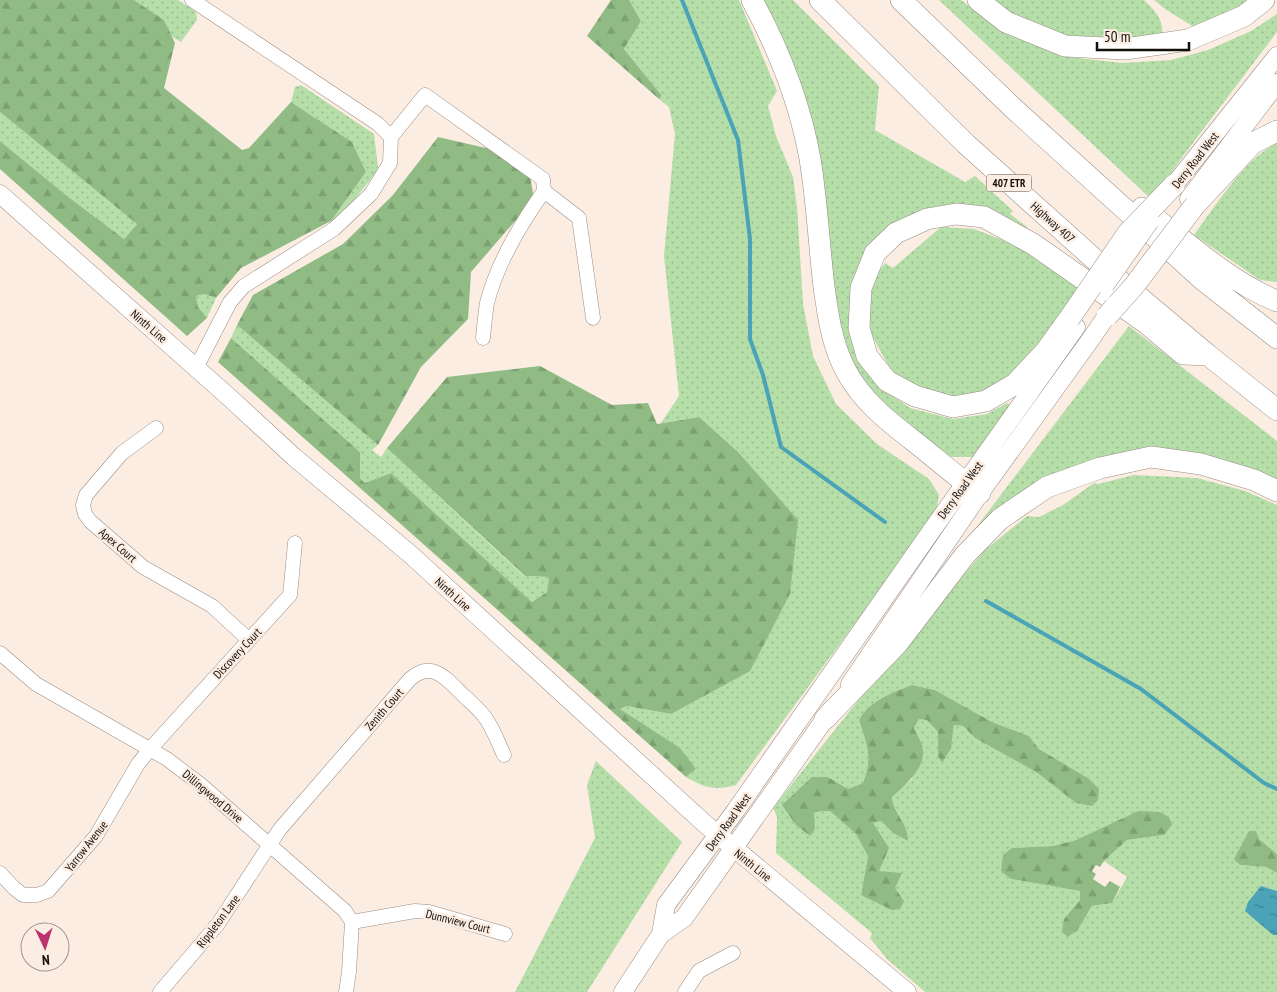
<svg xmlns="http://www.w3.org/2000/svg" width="1277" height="992" viewBox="0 0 1277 992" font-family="'PT Sans Narrow',sans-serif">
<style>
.grass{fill:url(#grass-dots);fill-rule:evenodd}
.forest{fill:url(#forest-firs)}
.water{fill:url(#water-ripples)}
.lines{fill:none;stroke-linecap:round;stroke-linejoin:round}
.stream{stroke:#4ba3b7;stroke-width:4}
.minor-casing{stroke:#998c83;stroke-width:15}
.major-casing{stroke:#998c83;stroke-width:19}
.highway-casing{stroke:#998c83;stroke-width:22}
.minor{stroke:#fff;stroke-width:14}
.major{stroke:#fff;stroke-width:18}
.highway{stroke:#fff;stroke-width:21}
.major-bridge-casing{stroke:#998c83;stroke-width:19;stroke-linecap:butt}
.highway-bridge-casing{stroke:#998c83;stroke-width:22;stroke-linecap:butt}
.major-bridge{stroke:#fff;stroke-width:18}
.highway-bridge{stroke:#fff;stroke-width:21}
.labels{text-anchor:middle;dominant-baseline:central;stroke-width:5;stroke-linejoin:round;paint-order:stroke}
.shield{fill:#fcede3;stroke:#59524c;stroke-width:1}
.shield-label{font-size:11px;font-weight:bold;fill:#130f0b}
.street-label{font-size:12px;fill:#130f0b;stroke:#fcede3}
</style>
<defs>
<pattern id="grass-dots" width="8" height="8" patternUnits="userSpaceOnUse" patternTransform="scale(1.25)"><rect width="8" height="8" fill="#b5dea9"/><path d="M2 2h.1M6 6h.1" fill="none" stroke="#9bbd90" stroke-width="1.8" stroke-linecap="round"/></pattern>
<pattern id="forest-firs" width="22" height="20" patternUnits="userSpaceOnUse" patternTransform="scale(1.25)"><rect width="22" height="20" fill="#91bb85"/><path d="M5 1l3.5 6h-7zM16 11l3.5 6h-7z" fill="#7ca072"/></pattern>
<pattern id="water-ripples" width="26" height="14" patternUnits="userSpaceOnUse" patternTransform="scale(1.25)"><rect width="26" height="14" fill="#4ba3b7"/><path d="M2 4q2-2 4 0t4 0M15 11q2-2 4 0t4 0" fill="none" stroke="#3d8393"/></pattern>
</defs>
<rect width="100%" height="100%" fill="#fcede3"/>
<path class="grass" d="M134,0h44l18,12 1,8 -16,22 -10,-6 -7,-16z
M629,0h110l38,91 -9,15 8,30 17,41 4,30 6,97 10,52 23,48 41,40 52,35 10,16 -3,18 -200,272c-21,6 -31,3 -50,-8l10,-8 -76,-60 7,-3 44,8 28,-297 -38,6 18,-27 -15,-140 11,-122 -6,-27 -10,-8 3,-3 -38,-47 17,-28z
M762,0h31l86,86 -4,44 90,52 10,-6 38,35 -3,3 17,13 -1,2 -103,-16 -65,57 21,117 31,21 43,11 34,-5 20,-11 6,4 -35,50h-28l-65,-46 -29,-36 -15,-33 -21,-169z
M939,0h22l21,16 88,41 52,6 49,-3 37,-10 43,-19 26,-17v18l-94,124 -31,44z
M996,0h148c13,12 23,24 16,42h-80l-81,-34z
M1154,0h103l-60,29 -32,-20z
M301,85l73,49 4,33 -3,7 -33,41 -11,6 35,-49 -14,-30 -61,-40 4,-15z
M0,112l137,112 -13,15 -58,-44 -66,-54z
M1277,143v139l-17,-2 -66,-45c22,-30 50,-75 83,-92z
M941,227l33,2 42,16 68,47 -85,95 -36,11 -46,-9 -26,-19 -20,-36 -3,-31 8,-28 9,-12 8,5z
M204,294l12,4 -9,20 -9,-11 -2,-11z
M237,325l141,120 -6,5 9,7 6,-9 137,128 25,1 -2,15 -15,10 -141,-129 -26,10 -5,-5v-26l-129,-114z
M1129,326l148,115v40l-179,-22 -120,73 -3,-3z
M1134,475l63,3 48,13 32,14v349l-18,-15 -19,26 26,2 11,6v18l-16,-5 12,49h4v57h-352l-38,-33 -17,-21 2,-5 -96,-80 1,-36 -4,-9 110,-139 102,-119 42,-34 12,1 24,-12 31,-22 4,1zM912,685l23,5 57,32 37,14 10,13 49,29 -12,25 -40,-31 -61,-34 -12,-12 -9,-1 -3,24 -9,14 -4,-7v-24l-11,-13h-8l-5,9 9,21 -11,30 -20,17c1,17 17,28 16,45l-15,-8 -12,-12 -8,1 6,49 -18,24 7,-40 -12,-21 -26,-23h-8l-8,2 14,-36 20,12 15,-6c10,-27 4,-37 -4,-63 10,-19 34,-28 53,-35zM1138,811l26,24 -37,5 -23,21 23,16 -15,26 -20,3 -15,25 -13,-12 16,-19 1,-9 -70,-12 1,-31 41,-2 23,-6z
M596,761l86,81 -95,150h-72l80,-154 -8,-53z"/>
<path class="forest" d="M0,0h134l30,20 11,23 -11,45 78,62 7,-2 42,-46 61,40 14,30 -35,49 -90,47 -25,30 -12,-4 -8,2 2,11 9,11 -20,18 -187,-167v-28l66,54 58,44 13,-15 -137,-112z
M611,0h18l12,21 -17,28 38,47 -3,3 -72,-63z
M438,137l61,14 31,25 4,23 -63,73 -3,47 -47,48 -43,78 -141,-120 16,-30 90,-51 50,-49z
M231,338l129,114v26l5,5 26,-10 141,129 15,-10 2,-15 -24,-1 -138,-128 60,-71 93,-11 72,39 36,-2 9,21 42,-7 39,35 60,68 -8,74 -40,77 -79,43 -44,-8 -7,3 60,39 16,21 -10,8 -468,-415z
M912,685l23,5 57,32 37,14 10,13 49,29 11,11 -1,11 -6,6 -16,-3 -40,-31 -61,-34 -12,-12 -9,-1 -3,24 -9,14 -4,-7v-24l-11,-12 -8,-1 -5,9c3,7 9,15 9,23 1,19 -18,34 -31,46 1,16 17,27 16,44l-15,-8 -12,-12 -8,2 16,25 -10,23 23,2 -7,15 9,13 -4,8 -8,1 -31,-15 7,-39 -12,-22 -26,-23h-8l-8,2 1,16 -5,7 -14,-11 -14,-20 30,-28h16l20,12 15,-6c10,-27 4,-37 -4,-63 10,-19 34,-28 53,-35z
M1138,811l21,1 10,5 3,8 -8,10 -37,5 -23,21 -4,6 -4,-2 -4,6 4,3 -3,5 12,8 5,-6 10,6 -8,16 -20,3 -15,25 -10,6 -5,-6 2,-12 16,-19v-9l-69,-12 -10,-8 2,-16 9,-7 41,-2 23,-6z
M1249,831h7l3,8 18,15v19l-11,-6 -26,-2 -6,-6z"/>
<path class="water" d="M1261,886l16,5v44h-4l-28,-24 3,-9z"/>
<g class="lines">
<path class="stream" d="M682,0l56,140 12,99v100l13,36 18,72 104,75
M986,601l155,88 123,94 13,6"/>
<defs>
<path id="minor" d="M192,0l186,124 13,13 -1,26 -19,31 -37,35 -90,57 -14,16 -34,66
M391,137l34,-42 118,84 1,12c-24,34 -47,72 -57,112 -2,12 -3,24 -4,35
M544,191l35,27 14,100
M156,428l-34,25 -36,42 -3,10 2,9 5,7 53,46 69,39 37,34
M0,653l36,31 131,75 33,25 145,127 7,11 -3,50 -3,20
M0,873l14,15 9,7h14l11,-4 48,-55 42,-72 12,-15 140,-154 5,-52
M352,922l63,-11 14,1 76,22
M160,992l58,-68 62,-95 130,-150c22,-19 36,-1 52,15 7,7 16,14 22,22 9,11 14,27 20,39
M685,992l14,-21 34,-18"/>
<path id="major" d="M1174,185l103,-129
M0,194l230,204 64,59 116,97 294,269 203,169
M1189,199l88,-116
M850,684l130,-191 113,-157
M661,934l23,-16 148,-209
M623,992l38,-58 5,-29 70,-95 196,-280 144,-203"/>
<path id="highway" d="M752,0c27,50 48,103 58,159 7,42 9,86 14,128 4,29 8,58 22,84 17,32 46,53 74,75 20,16 39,33 60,47
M820,0l146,144 136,122 106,89 69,55
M901,0l112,108 190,172 74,58
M978,0l28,22 59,24 60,3 63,-9 56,-24 20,-16
M1195,205l58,-62 24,-12
M1142,208c41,31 87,74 135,93
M1069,319l-23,32 -31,33 -29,17 -33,6 -38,-11 -28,-15 -20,-25 -8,-28 2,-40 14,-35 21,-20 31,-14 29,-5 28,3 49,27 113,79 37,31 25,1
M825,719l73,-76 67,-88 35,-36 47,-32 53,-19 51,-11 50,7 53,16 23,11"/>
</defs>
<use href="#minor" class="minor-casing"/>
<use href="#major" class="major-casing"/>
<use href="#highway" class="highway-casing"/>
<use href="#minor" class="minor"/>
<use href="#major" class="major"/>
<use href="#highway" class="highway"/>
<defs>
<path id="major-bridge" d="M1105,285l45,-64
M1093,336l21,-31"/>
<path id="highway-bridge" d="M1107,316l27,-30 61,-81
M1069,319l59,-86 46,-48"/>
</defs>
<use href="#major-bridge" class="major-bridge-casing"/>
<use href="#highway-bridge" class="highway-bridge-casing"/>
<use href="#major-bridge" class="major-bridge"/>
<use href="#highway-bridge" class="highway-bridge"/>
</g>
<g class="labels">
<rect class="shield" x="986.5" y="174.5" width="45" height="17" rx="4"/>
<g class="shield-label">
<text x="1009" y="183">407 ETR</text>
</g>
<g class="street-label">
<text transform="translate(1195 160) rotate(-52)">Derry Road West</text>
<text transform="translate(1053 222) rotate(42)">Highway 407</text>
<text transform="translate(149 326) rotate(41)">Ninth Line</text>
<text transform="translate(960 490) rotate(-54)">Derry Road West</text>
<text transform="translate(118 545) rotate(41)">Apex Court</text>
<text transform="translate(453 594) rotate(42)">Ninth Line</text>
<text transform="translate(237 653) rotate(-47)">Discovery Court</text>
<text transform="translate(384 709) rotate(-49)">Zenith Court</text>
<text transform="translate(213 796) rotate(40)">Dillingwood Drive</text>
<text transform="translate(728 822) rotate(-54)">Derry Road West</text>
<text transform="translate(86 846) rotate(-52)">Yarrow Avenue</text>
<text transform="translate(753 865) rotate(39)">Ninth Line</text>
<text transform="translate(218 921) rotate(-53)">Rippleton Lane</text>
<text transform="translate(458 921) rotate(14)">Dunnview Court</text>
</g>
</g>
<g transform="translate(45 947) rotate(176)"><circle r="24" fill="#fcede3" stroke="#9f948d"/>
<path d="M0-4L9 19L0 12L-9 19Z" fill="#bc326e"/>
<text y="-8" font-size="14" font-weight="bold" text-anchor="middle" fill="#130f0b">N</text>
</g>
<path d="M1097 42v8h92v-8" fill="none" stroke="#130f0b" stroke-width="2.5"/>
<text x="1104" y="42" font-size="15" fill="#130f0b" stroke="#fcede3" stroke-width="4" paint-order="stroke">50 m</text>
</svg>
